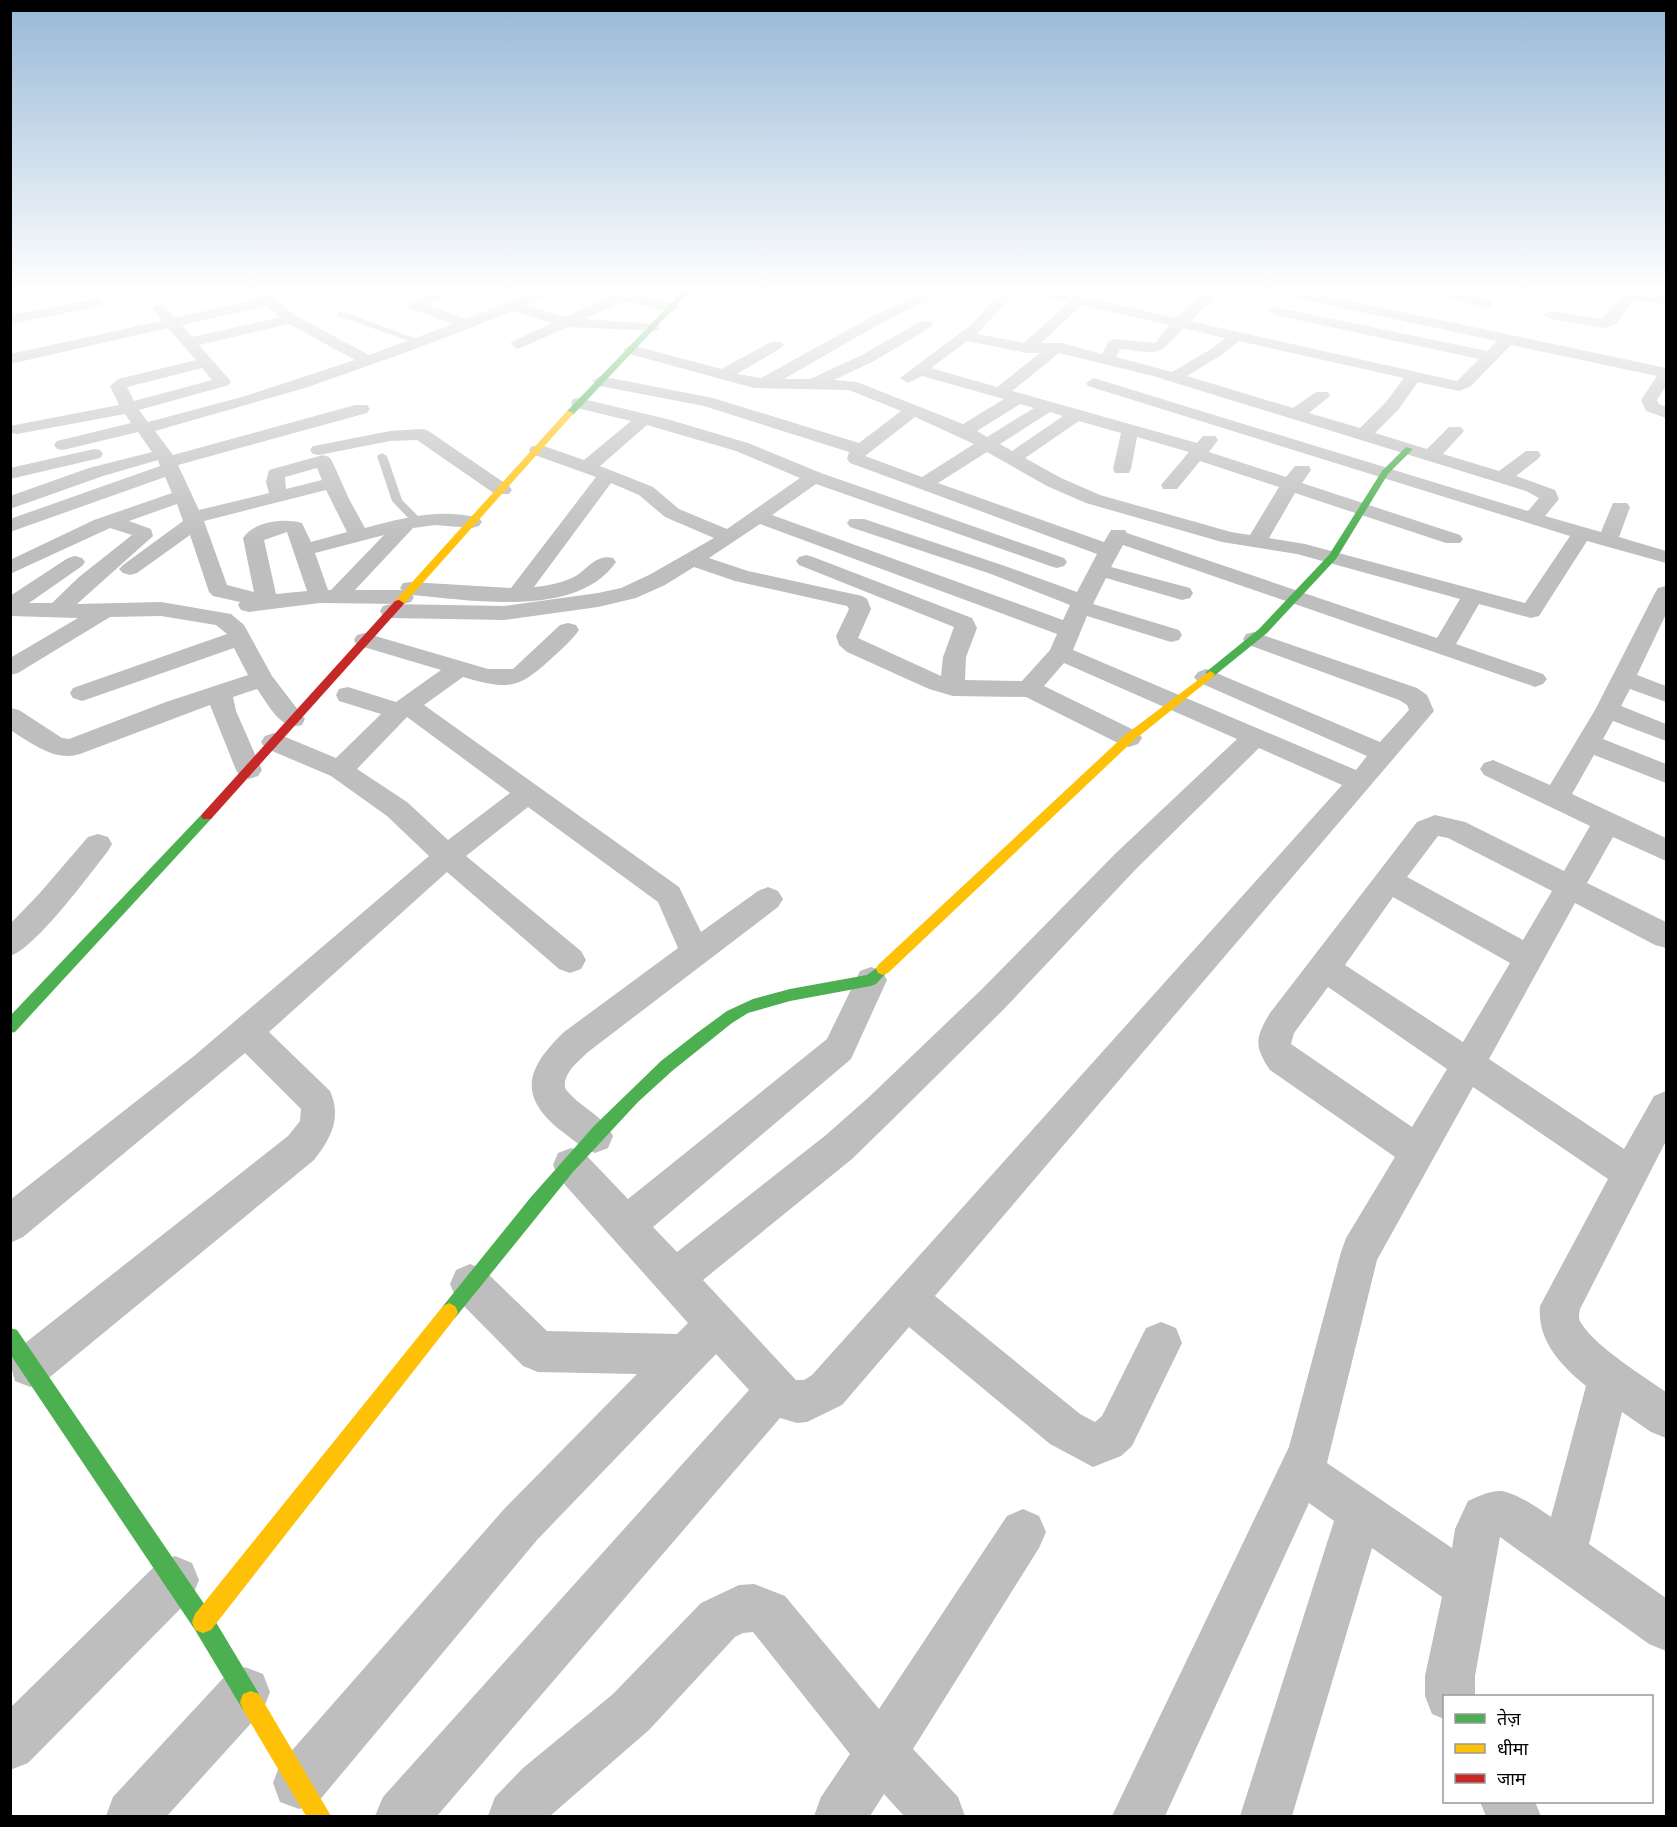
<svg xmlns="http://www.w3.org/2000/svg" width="1677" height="1827" viewBox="0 0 1677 1827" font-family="Signika,'Noto Sans Devanagari',sans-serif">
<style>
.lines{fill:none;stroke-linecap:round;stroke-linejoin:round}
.lane{fill:#bebebe;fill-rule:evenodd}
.street{fill:#bebebe;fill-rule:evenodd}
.fast{fill:#4caf50;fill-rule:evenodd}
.slow{fill:#ffc107;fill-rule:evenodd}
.jam{fill:#c62828;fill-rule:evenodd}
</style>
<rect width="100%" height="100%" fill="#fff"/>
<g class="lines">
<path class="lane" d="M338,312h6l78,29 -7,2 -77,-27z
M382,453l5,3 15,44 20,20v4h-8l-22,-23 -15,-45z"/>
<path class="street" d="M248,290h16l32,26 73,39 84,-31 -44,-16 -2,-3 28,-15h20l-28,15 39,14 72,-29h21l-32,15 37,12 45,-20 -12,-3 -2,-4h22l60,15 2,3 -7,4 -48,-11 -40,18 69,5 7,4 -2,3 -90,-4 -50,22 -8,-5 3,-3 39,-18 -38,-12 -107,41 -102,36 -150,43 18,24 182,-50h12l3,4 -3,4 -189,52 21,45 70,-17 -3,-11 3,-12 54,-15 6,2 3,4 17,38 16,29c38,-10 75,-20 114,-10l3,4 -3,4 -7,2 -37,-3 -22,3 -58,62h47l-2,-2 3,-5 8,-1 100,6 85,-111 -64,-23 -3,-4 3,-4h12l40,14 47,-39 -58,-14 -2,-4 2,-4 6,-1 88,21 81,24 73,30 243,85 3,4 -3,4 -7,2 -7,-2 -234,-82 -44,31 291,105 7,-15 -79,-31 -141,-47 -3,-4 3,-4h14l141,47 72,26 20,-38 -247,-91 -3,-4 2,-7 -145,-46 -104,-20 -8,-5 8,-5 113,22 146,45 42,-32 -52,-21 -95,-2 -128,-35 -3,-3 8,-5 90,24 50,-27h10l3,3 -3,3 -44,26 24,4 110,-61 58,-27h19l-67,33 -97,56h26l52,-24 59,-34h10l2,3 -2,3 -57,34 -40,19 23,2 106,42 41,-25 -82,-23 -14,7 -8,-5 72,-54 30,-34h15l-40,44 47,9 45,-41 -41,-9 -2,-3h28l122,28 31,-28h16l-33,31 267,60 22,-22 -204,-44 -7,-4 7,-4 212,44 10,-10 -206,-44 -7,-4 2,-3h13l367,78v18l-9,14 2,4 7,3v11l-20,-7 -5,-11 16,-24 -146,-31 -40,41 -12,5 -41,-9 -20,28 -23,23 52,16 22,-22h12l3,4 -21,23 56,17 27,-20h12l3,4 -3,4 -22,17 39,14 4,9 -14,17 56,16 12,-29h14l3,4 -11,30 47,14v12l-79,-22 -48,75 -8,2 -52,-14 -23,40 87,30 4,5 -4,5 -8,3 -8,-3 -404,-139 -12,22 79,21 3,5 -3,5 -8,2 -76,-22 -13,26 86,26 3,5 -3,5 -8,2 -84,-26 -14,34 283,120 11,-14 -169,-74 -4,-5 4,-5 8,-3 8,3 166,70 29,-32 -2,-5 -8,-5 -153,-56 -3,-5 3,-5 8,-2 163,56 10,7 7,16 -499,585 145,118 15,8 7,-6 44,-88 15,-6 15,6 6,15 -50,103 -11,10 -28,11 -43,-23 -141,-117 -67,78 -35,17 -10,1 -17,-5 -343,398h-62l8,-19 366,-407 -33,-36 -179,186 -219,262 -19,7 -19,-7 -7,-19 7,-19 225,-256 132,-134 -99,-2 -15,-6 -67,-68 -6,-14 6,-14 14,-6 14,6 63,61 130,3 11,-11 -130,-146 -5,-12 5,-12 13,-5 13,5 44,46 199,-160 33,-68 11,-4 11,4 5,9 -36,79 -198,168 24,25 149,-117 43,-38 113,-108 134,-136 121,-114 -173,-76 -20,23 94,46 4,6 -4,6 -9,3 -9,-3 -94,-47 -73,-1 -24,-7 -82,-37 -8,-7 -3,-9 13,-27 -2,-3 -112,-25 -41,-14 -29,18 -29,13 -38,9 -94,13 -113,-2 -8,-2 -3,-5 3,-5 8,-2 113,2 94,-13 23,-5 28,-13 65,-37 -49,-21 -26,-22 -28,-12 -77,104c13,-1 26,-4 38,-9 15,-7 23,-25 41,-20l3,4c-39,57 -145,38 -204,33l2,2 -3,5 -8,2 -83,-1 -71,9 -8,-2 -3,-5 2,-3 -27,-6 -4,-4 -19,-57 -53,38 -7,2 -7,-2 -4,-4 4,-4 60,-44 -6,-17 -48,17 22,8 2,7 -76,68 84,-2 70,12 13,11 28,51 33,43 -3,6c-22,6 -33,-20 -45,-36l-24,8 3,14 26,59 -4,6 -9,3 -9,-3 -4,-6 -26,-65 -130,49c-26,8 -48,-11 -70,-24v-22l9,2 43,28 7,1 97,-37 82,-27 -14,-27 -143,50 -9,3 -9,-3 -3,-5 3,-5 154,-54 -11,-9 -55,-9 -51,1 -92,56 -8,2v-17l68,-40 -68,-2v-20l58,-38 7,-2 7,2 3,4 -3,4 -53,37h23l27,-26 53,-42 -22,-7 -100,46v-14l84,-40 78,-27 -7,-16 -155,55v-13l150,-53 -2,-6 -55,16 -93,33v-13l79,-28 63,-16 -14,-20 -75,18 -6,-1 -3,-4 3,-4 74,-18 -6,-9 -108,20 -6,-1 -1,-7 109,-21 -9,-19 8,-7 78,-19 -28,-32 -158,36v-10l152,-33 -10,-13 7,-4 5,1 11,13 83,-19zM1082,305l87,20 -14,18 -41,-4 -5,2 -7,13 -40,-11h-21zM266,306l14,11 -88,20 -10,-12zM289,324l66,36 -113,37 -94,25 -9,-12 90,-25 2,-3 -2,-3 -30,-34zM1183,328l42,10 -12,10 -41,24 -56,-15 4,-8c37,4 38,9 63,-21zM967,341l60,12h13l-43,34 -66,-19zM1239,341l165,37 -18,24 -26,26 -51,-15 21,-17 -2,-4h-12l-23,16 -106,-32 36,-22zM1059,353l94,23 373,115 13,7 -11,13 -428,-131 -6,-2 -8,5 2,3 482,150 -45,67 -220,-59 -36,-6 26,-45 151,50h14l3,-4 -3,-4 -158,-52 9,-13 -2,-4h-14l-9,11 -77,-25 9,-12 -3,-4h-12l-6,7 -185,-52zM202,368l10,12 -78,21 -7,-14zM1020,404l14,4 -47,29 -10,-6zM1050,412l13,4 -51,35 -12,-7zM915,417l59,27 -52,33 -57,-21zM1079,421l42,12 -8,36 2,4h14l2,-4 6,-32 52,15 -28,33 2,4h14l23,-28 79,26 -29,48 -19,-3 -131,-37 -39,-17 -36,-20zM647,425l89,26 64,27 -73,51 -48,-20 -26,-22 -53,-21zM987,452l60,34 39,17 136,39 75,12 163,45 -23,39 -310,-105 -2,-3h-14l-7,12 -166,-59zM317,468l5,12 -36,9 -1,-12zM326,490l21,42 -36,10 -9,-19c-18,-5 -48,-2 -59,15l11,54 -27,-7 -23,-64zM760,524l297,110 -7,16 -28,31 -57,-1 1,-23 11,-29 -5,-10 -159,-61 -7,-2 -7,2 -3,4 3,4 155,62 -11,30 -2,19 -83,-38 13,-29 -4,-10 -5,-3 -114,-25 -39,-13zM287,532l20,59 -31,3 -12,-54zM384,535l-53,55h-3l-13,-37zM1259,748l83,37 -530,590 -8,5h-8l-93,-100 149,-121 41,-40 111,-110 132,-140z
M1428,290h25l39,11 2,3 -7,4 -57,-15z
M1630,291l36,6v8l-32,-5 -18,24 -12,4 -54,-9 -7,-4 7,-4 52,8 23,-27z
M96,299l5,1 2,3 -2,3 -91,18v-9z
M421,429l6,1 82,56 3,4 -3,4h-14l-78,-54 -27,1 -71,14 -6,-1 -3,-4 3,-4 6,-1 71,-14z
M94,449l6,1 3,4 -3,4 -90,21v-11z
M1666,586v28l-29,61 29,11v16l-36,-13 -9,17 45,18v17l-53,-20 -10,18 63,25v19l-72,-28 -22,39 94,44v23l-53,-24 -26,46 79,39v26l-11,-3 -80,-42 -86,156 135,90 30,-53 12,-5v50l-86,168c-1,5 -2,10 1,14 15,24 62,53 85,69v46l-15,-6 -29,-20 -33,132 77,54v53l-17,-7 -149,-107 -25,139v20h-31v23l-12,-5 -7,-18v-20l17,-79 -70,-49 -80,268h-52l94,-295 -25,-18 -144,313h-53l177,-369 52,-195 5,-14 49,-81 -125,-87c-17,-25 -14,-33 0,-57l147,-191 18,-7 30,7 99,49 26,-45 -106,-51 -4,-6 4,-6 9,-3 57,25 45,-75 60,-117 3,-5zM1438,836l10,2 104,53 -29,49 -116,-63zM1393,897l117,66 -47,79 -118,-77zM1328,987l119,82 -35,58 -121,-83 3,-11zM1473,1087l135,92 -68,127c-3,35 21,59 46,80l-35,131c-13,-9 -36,-25 -51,-26 -11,0 -23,6 -32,10l-13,28 -3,19 -125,-85 50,-203z
M568,623l8,2 3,5c-7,10 -17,19 -26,27 -35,33 -45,33 -90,20l-39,28 255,182 22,45 57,-41 10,-4 10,4 5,8 -5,8 -190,145c-10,10 -25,21 -23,36 13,19 38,26 48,48l-5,12 -13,5c-14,-6 -23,-14 -35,-23 -44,-36 -32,-63 4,-98l114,-84 -20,-46 -130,-95 -62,49 115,95 5,9 -5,9 -11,4 -11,-4 -112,-97 -178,160 61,59c12,26 1,48 -16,69l-269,221 -15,6 -15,-6 -5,-18 5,-12 273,-215 12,-15 1,-12 -56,-56 -222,184 -13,6v-43l184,-144 235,-200 -42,-40 -56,-40 -66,-28 -4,-6 4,-6 9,-3 9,3 53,22 45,-44 -42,-13 -3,-6 3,-6 9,-2 48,15 45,-32 -84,-25 -3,-5 3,-5 8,-2 123,36h25l47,-44zM407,717l103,76 -62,47 -41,-38 -50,-33z
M98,834l10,3 4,7 -4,7c-19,24 -72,97 -98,105v-32l29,-30 49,-57z
M1023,1509l16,7 7,16 -7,16 -126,201 45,48 7,19h-61l-20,-22 -14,22h-56l7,-19 29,-43 -97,-122 -10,1 -8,4 -86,93 -99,86h-62l7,-19 28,-29 90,-74 88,-91 38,-18 15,-1 31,12 94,113 128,-193z
M175,1556l17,7 7,17 -7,17 -164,166 -18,7v-62l148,-145z
M245,1667l18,7 7,18 -7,18 -96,106h-61l7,-19 114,-123z
M1480,1802h55l6,14h-55z"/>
<path class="fast" d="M684,290h7l-118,125h-6v-4z
M1406,447l7,2 -25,25 -52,85 -69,74 -53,43h-8v-4l53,-43 70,-74 53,-84z
M207,812l6,4 -2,3 -196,213 -5,1v-17l193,-203z
M883,963l5,2 2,4 -14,15 -5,2 -81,15 -42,12 -16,10 -60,48 -34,31 -65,70 -118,146 -6,3 -6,-3 -3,-6 3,-6 88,-109 63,-71 67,-65 36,-28 30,-22 26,-12 37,-10 77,-14z
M10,1328l7,2 194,284 48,80 3,8 -3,8 -8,3 -8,-3 -48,-80 -185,-276z"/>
<path class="slow" d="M567,411l7,2 -171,192h-8v-4z
M1210,671l5,3 -1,2 -81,65 -245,232 -5,2 -5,-2 -2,-4 2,-4 247,-230z
M449,1303l6,3 3,6 -3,6 -244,312 -8,3 -8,-3 -3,-8 3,-8 248,-308z
M251,1691l8,3 72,122h-25l-63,-106 -3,-8 3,-8z"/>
<path class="jam" d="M399,600l5,3 -1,2 -192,214h-8l-2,-3 2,-3 192,-212z"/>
</g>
<linearGradient id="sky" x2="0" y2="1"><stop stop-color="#97b8d7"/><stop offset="0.53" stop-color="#fff"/><stop offset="1" stop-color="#fff" stop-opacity="0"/></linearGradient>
<rect width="1677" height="546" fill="url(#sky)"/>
<rect width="1677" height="1827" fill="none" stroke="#000000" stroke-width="24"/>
<rect x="1443" y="1695" width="210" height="108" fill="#ffffff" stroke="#999999" stroke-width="1.5"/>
<rect x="1455" y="1714" width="30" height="9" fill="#4caf50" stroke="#999999" stroke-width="1.5"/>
<text x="1497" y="1725" font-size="18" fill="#000000">तेज़</text>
<rect x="1455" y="1744" width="30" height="9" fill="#ffc107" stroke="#999999" stroke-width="1.5"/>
<text x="1497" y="1755" font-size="18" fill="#000000">धीमा</text>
<rect x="1455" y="1774" width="30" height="9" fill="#c62828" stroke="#999999" stroke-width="1.5"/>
<text x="1497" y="1785" font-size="18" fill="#000000">जाम</text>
</svg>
